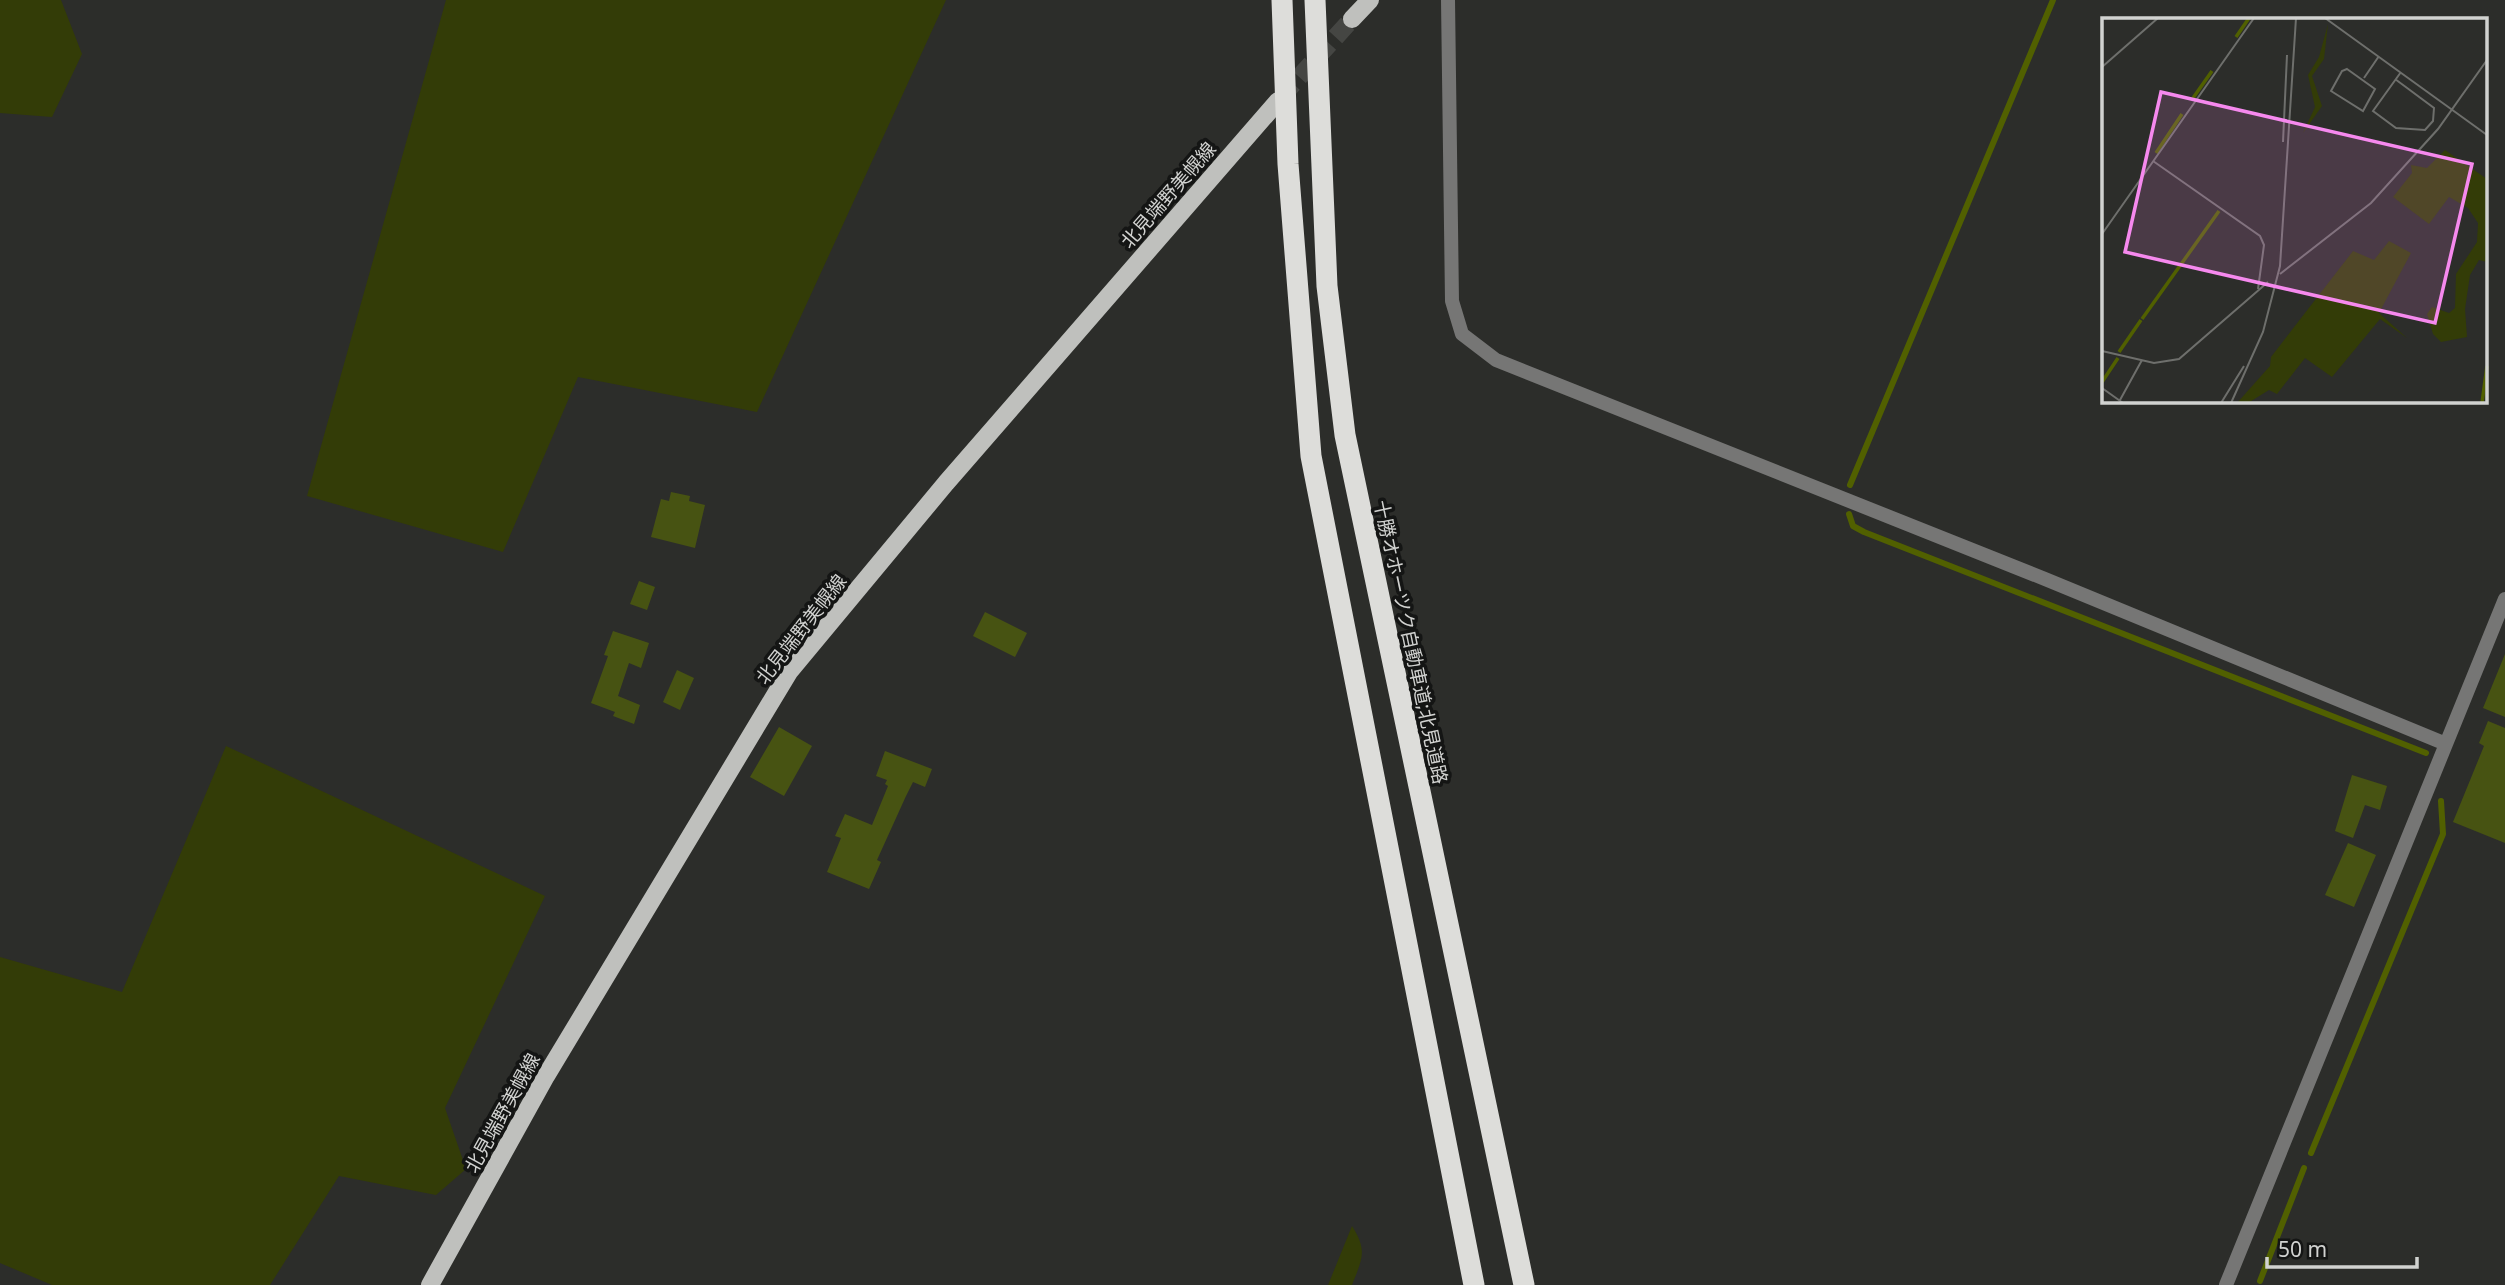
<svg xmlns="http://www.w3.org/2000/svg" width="2505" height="1285" viewBox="0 0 2505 1285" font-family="'Noto Sans','Noto Sans JP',sans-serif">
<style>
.green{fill:#333c07}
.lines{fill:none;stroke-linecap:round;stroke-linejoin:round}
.stream{stroke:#516000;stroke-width:6}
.building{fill:#475312}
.primary-tunnel{stroke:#454643;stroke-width:18;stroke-dasharray:18 9;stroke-linecap:butt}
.street{stroke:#767675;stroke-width:14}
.primary{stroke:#bfc0bd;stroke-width:18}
.highway{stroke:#ddddda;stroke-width:21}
.labels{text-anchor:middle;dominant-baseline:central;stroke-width:7;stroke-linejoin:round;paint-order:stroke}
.street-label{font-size:19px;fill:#d1d2d0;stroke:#141514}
.inset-river{fill:none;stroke:#516000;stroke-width:3.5}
.inset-road{fill:none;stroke:#6e6f6c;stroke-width:2}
.view{fill:#f689ee;fill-opacity:0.15;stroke:#f689ee;stroke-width:3.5}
.inset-edge{fill:none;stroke:#d1d2d0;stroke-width:3.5}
</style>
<rect width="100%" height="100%" fill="#2c2d2a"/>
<path class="green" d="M0,0h61l21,54 -30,63 -52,-4z
M446,0h500l-189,412 -179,-35 -75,175 -196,-56z
M226,746l319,150 -100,212 21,61 -30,26 -97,-19 -69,109h-218l-52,-22v-306l122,35z
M1352,1226c16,25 10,33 0,59h-24z"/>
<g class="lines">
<path class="stream" d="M1850,485l203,-485
M1849,514l4,12 11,6 562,221
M2311,1153l132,-319 -2,-33
M2260,1281l44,-113"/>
</g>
<path class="building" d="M671,492l19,4 -1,5 16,4 -10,43 -44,-11 10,-38 8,2z
M639,581l16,6 -8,23 -17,-6z
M985,612l42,21 -12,24 -42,-21z
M613,631l36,12 -8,25 -12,-5 -11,33 22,9 -6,19 -21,-8 2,-4 -24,-9 17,-47 -4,-1z
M2505,654v63l-22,-9z
M677,670l17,8 -14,32 -17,-8z
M2488,721l17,7v115l-52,-21 31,-76 -5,-3z
M779,727l33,19 -28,50 -34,-19z
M885,751l47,18 -7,18 -12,-5 -7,14 -29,64 4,2 -12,27 -42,-17 14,-34 -6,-2 10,-22 27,11 16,-39 -3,-2 2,-4 -11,-4z
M2352,775l35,11 -7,24 -15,-5 -12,33 -18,-7z
M2348,843l28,12 -22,52 -29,-12z"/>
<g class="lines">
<path class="primary-tunnel" d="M1281,97l71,-78"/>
<path class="street" d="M1448,0l4,301 10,33 34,26 549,219 401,165
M2226,1285l279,-686"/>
<path class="primary" d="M1352,19l18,-19
M430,1285l116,-209 243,-404 157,-189 332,-382"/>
<path class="highway" d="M1282,0l6,164 23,292 163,829
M1315,0l12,286 18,149 179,850"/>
</g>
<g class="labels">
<g class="street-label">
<text transform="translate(1168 195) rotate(-49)">北見端野美幌線</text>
<text transform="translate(801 629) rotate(-52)">北見端野美幌線</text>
<text transform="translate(1411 642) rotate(78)">十勝オホーツク自動車道;北見道路</text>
<text transform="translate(502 1113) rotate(-61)">北見端野美幌線</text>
</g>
</g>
<g transform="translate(2102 18)">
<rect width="385" height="385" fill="#2c2d2a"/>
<path d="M226,6l-4,35 -12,17 10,30 -19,27 12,-26 -7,-32 11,-18zM343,132l42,29v83l-8,-2 -9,15 -5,34 2,28 -26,5 -8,-8 -6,-20 5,-7 17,6 6,-5 1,-34 21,-32 1,-19 -10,-15 -19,-11 -20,27 -36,-27 19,-24 -1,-8 16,3zM287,223l22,12 -32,60 28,25 -27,-19 -48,58 -27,-19 -28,36 -8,-4 -21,13h-11l33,-37 1,-9 82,-106 21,9z" fill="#333c07"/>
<path class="inset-river" d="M134,19l13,-19M91,80l19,-27M54,135l26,-39M40,301l77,-108M17,334l22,-32M0,364l16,-24M380,385l5,-37"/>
<path class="inset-road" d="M223,0l162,117M0,49l56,-49M245,51l28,20 -12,22 -32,-20 11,-20zM262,60l15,-22M293,61l39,29 -1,13 -8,9 -29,-2 -23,-17 28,-39M181,124l4,-87M51,143l107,75 4,9 -6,44M0,216l152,-216M178,256l91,-71 67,-74 49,-69M0,333l52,12 25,-4 89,-77M0,370l21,15M18,382l22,-40M119,385l23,-37M129,385l32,-71 17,-66 16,-248"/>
<path class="view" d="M59,74l311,72 -37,159 -310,-71z"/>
<rect width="385" height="385" class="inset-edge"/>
</g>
<path d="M2267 1257v10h150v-10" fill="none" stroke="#d1d2d0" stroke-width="3.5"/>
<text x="2278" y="1257" font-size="21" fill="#d1d2d0" stroke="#141514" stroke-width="5" paint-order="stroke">50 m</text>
</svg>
